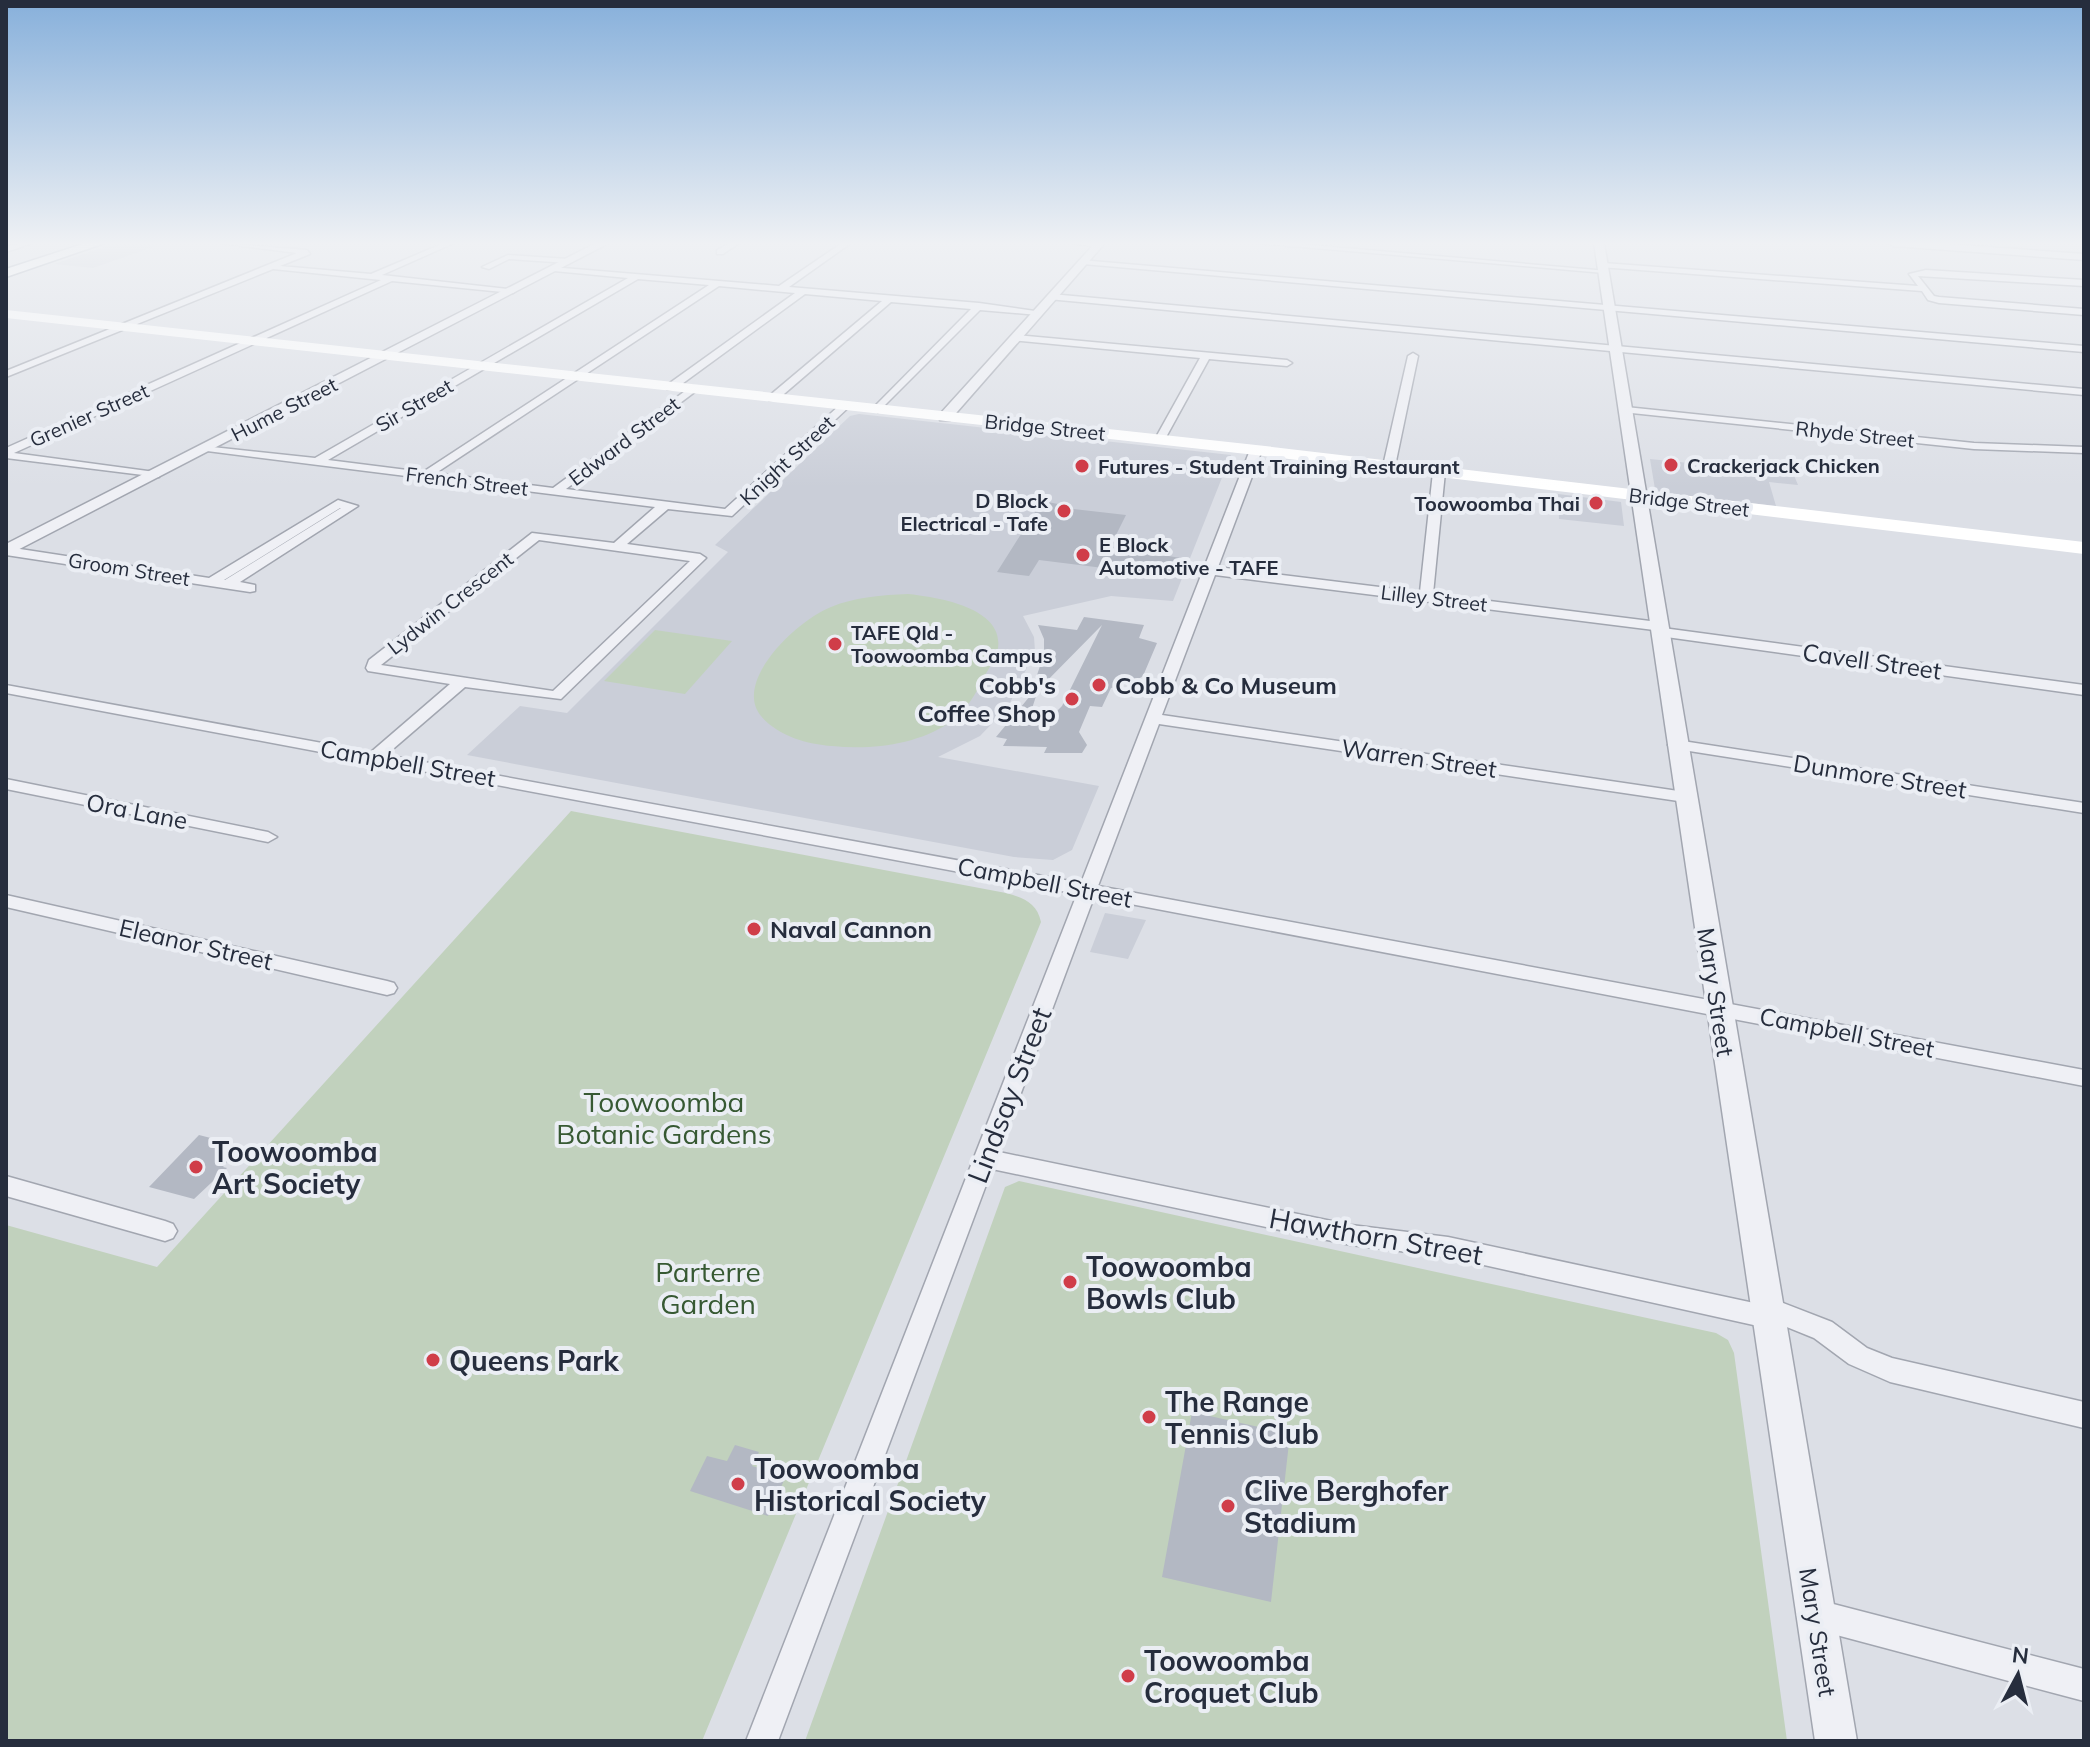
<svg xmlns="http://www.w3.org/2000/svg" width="2090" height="1747" viewBox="0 0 2090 1747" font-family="Mulish,sans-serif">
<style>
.built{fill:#caced8}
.green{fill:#c1d1bd}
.building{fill:#b3b8c3;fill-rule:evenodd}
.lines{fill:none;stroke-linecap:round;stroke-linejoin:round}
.minor-casing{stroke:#a2a6b0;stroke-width:3}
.tertiary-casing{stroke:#a2a6b0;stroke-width:3}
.trunk-casing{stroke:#838c9d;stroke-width:3}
.minor{fill:#eff0f5;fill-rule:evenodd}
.tertiary{fill:#eff0f5;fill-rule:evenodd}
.secondary{fill:#fff;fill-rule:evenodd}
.trunk{fill:#fff;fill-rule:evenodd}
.poi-dot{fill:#d03d49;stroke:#ebeef4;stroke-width:3}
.labels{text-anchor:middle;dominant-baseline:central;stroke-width:8;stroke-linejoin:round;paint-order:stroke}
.far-street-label{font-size:20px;fill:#262d3d;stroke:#ebeef4}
.far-poi-label{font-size:20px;font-weight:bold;fill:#262d3d;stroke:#ebeef4;text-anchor:start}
.street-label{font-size:24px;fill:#262d3d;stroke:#ebeef4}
.poi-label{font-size:24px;font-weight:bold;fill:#262d3d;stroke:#ebeef4;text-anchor:start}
.near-street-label{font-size:28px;fill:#262d3d;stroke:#ebeef4}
.near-park-label{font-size:28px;fill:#375933;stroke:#ebeef4}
.near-poi-label{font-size:28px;font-weight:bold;fill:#262d3d;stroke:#ebeef4;text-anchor:start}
</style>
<rect width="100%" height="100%" fill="#dcdfe6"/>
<path class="built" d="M116,243h48l-71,25 -39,-4z
M859,414l372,41 -58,146 -62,-5 -88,20 11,21 1,14 -27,56 -28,29 -42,21 161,29 -27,64 -19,10 -39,-3 -547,-102 53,-49 47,7 161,-161 -13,-7 135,-129z
M1650,459l88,9v-6l53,6 7,17 -29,-3 7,24 -113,-13 -8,-4z
M1558,494l63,8 3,24 -65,-7z
M1105,913l41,7 -18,39 -38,-7z"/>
<path class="green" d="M908,594c28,3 96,13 90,54 -2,9 -8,19 -13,27 -9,18 -18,36 -36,48 -33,22 -78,27 -117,23 -25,-2 -54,-10 -71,-30 -29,-35 38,-97 70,-109 24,-10 51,-12 77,-13z
M655,630l77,11 -47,53 -81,-13z
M571,811l435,82c18,5 31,10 35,29l-339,819h-696v-516l151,42z
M1019,1181l697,152 12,7 6,13 53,388h-982l200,-554z"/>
<path class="building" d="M1042,501l16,3 -2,3 70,8 -16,32 71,11 -7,16 -6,2 -129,-16 -10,16 -32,-4z
M1084,617l60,8 -5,13 18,5 -14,33 -11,7 -21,5 -9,19 -12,-1 -11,26 8,13 -5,8h-38l3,-6 -44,-1 4,-7 -11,-2 34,-41 14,-42v-15l-6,-14 39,5zM1102,625l-40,81 -6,6 -29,12 11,-34z
M199,1135l43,11 -19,21 4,1 -33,31 -45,-12z
M1192,1412l98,22 -19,168 -109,-25z
M735,1445l24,7 -7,14 34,10 -18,40 -78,-25 17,-35 20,5z"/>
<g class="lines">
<defs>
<path id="minor" d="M21,243h11l-26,9v-5z
M219,243l88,7 3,4 -30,12 91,8 73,-31h10l-72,32 135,15 -4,3 -121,-12 -378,172 141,19 4,1v4l-153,-19v-10l375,-168 -108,-11 -267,108v-6l291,-118z
M730,243h9l-16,11h-6v-4z
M842,243h9l-62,44 190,16 63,9 -4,3 -58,-5 -102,102 -5,-3 1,-2 97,-98 -80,-7 -114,98h-8v-4l113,-95 -77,-7 -130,95h-8v-4l128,-92 -76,-7 -283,187 117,15 139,-102 4,1v4l-130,98 159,20 116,-105 9,2 -118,110 -64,-7 -41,35 73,10 6,4 -145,141 -96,-12 -79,68 695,128 169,-433 6,-3 6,3 -44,117 202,25 13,-120 6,-3 6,3 -12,122 225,28 5,1v5l421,57v10l-425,-59 -5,-1v-5l-439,-55 -53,140 523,77 8,5 -8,5 -526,-78 -61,162 986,184v16l-990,-189 -95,255 352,73 97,12 306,66 11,-7 67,26 35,26 25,10 192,44v26l-194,-46 -41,-18 -35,-26 -37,-15 -10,5 -319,-71 -97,-12 -359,-76 -214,572h-32l331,-847 -1071,-201v-8l365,67 79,-68 -82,-13 -2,-3 3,-8 163,-127 82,10 41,-36 -448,-56 -6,-3 2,-2 112,12 313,-180 -74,-7 -3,-4 228,19zM638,279l71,6 -286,187 -95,-12zM539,540l151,21 -137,130 -172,-26z
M1071,243h28l3,2 -4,2z
M1256,243h31l321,28 -4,2z
M508,255l60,4 4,2 -4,2 -59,-4 -20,10 -7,-2z
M1080,260l1004,86v6l-1001,-88z
M1603,263l315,23 -9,-12 17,-4 158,10v6l-166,-10 16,20 5,1 145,12v6l-145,-12 -11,-3 -6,-9 -322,-24z
M1051,294l1033,95v6l-1036,-96z
M1015,335l272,25 5,3 -5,3 -78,-7 -44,80 -5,3 -5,-3 45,-81 -188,-18z
M1413,353l5,3 -23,110 -6,3 -6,-3 25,-110z
M1626,407l348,36 110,4v6l-110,-4 -352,-37 -1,-2z
M338,500l20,6 -118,76 15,3v6l-5,1 -244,-37 1,-8 202,31zM341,508l-116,72h-1l116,-72z
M1676,740l408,63v10l-414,-65 -2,-3z
M6,779l262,53 9,5 -9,5 -262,-53z
M6,895l381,86 7,2 3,5 -3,5 -7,2 -381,-88z
M6,1176l159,45 8,3 4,7 -4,7 -8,3 -159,-45z
M1814,1599l270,70v32l-270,-72 -11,-4 -4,-11 4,-11z"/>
<path id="tertiary" d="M596,243h13l-603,313v-12z
M1095,243h10l-155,177h-10v-6z
M1594,243h10l253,1498h-42z
M1888,243h45l151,11v6l-191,-14z"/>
<path id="trunk" d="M86,243h19l-99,34v-8z"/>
</defs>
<use href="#minor" class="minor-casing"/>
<use href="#tertiary" class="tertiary-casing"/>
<use href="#trunk" class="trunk-casing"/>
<use href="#minor" class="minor"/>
<use href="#tertiary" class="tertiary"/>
<path class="secondary" d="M6,310l1250,135 828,97v12l-828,-99 -1250,-137z"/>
<use href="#trunk" class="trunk"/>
</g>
<linearGradient id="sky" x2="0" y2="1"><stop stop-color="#87b0db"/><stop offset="0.5" stop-color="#eff1f4"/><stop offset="1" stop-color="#eff1f4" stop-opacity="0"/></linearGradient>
<rect width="2090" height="487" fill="url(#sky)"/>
<g class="poi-dot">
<circle cx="1671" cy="465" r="8"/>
<circle cx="1082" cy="466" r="8"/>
<circle cx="1596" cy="503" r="8"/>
<circle cx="1064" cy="511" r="8"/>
<circle cx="1083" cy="555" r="8"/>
<circle cx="835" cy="644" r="8"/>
<circle cx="1099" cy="685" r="8"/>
<circle cx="1072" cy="699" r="8"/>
<circle cx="754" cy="929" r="8"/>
<circle cx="196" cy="1167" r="8"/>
<circle cx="1070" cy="1282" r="8"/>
<circle cx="433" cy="1360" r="8"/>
<circle cx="1149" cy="1417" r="8"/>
<circle cx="738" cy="1484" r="8"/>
<circle cx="1228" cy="1506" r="8"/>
<circle cx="1128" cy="1676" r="8"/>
</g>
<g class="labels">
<g class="far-street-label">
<text transform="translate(414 405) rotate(-30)">Sir Street</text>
<text transform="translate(284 409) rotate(-27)">Hume Street</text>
<text transform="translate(89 415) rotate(-24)">Grenier Street</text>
<text transform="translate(1045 427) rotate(6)">Bridge Street</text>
<text transform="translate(1855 434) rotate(6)">Rhyde Street</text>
<text transform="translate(624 441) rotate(-37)">Edward Street</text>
<text transform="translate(787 460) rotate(-43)">Knight Street</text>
<text transform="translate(467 481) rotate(7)">French Street</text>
<text transform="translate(1689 502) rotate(7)">Bridge Street</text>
<text transform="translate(129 569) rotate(9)">Groom Street</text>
<text transform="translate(1434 598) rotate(7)">Lilley Street</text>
<text transform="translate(450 603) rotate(-38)">Lydwin Crescent</text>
</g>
<g class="far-poi-label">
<text x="1687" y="465">Crackerjack Chicken</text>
<text x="1098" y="466">Futures - Student Training Restaurant</text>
<text x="1048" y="500" text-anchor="end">D Block<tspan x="1048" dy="23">Electrical - Tafe</tspan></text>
<text x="1580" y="503" text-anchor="end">Toowoomba Thai</text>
<text x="1099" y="544">E Block<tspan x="1099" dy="23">Automotive - TAFE</tspan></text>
<text x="851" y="632">TAFE Qld -<tspan x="851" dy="23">Toowoomba Campus</tspan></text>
</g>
<g class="street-label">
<text transform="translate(1872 661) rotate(8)">Cavell Street</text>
<text transform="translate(1419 758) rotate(8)">Warren Street</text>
<text transform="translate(408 763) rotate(10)">Campbell Street</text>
<text transform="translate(1880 776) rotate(9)">Dunmore Street</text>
<text transform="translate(137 811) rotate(11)">Ora Lane</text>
<text transform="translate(1045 882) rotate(11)">Campbell Street</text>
<text transform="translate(196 944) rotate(13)">Eleanor Street</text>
<text transform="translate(1716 992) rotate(81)">Mary Street</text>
<text transform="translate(1847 1032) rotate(11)">Campbell Street</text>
<text transform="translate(1818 1632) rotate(81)">Mary Street</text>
</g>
<g class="poi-label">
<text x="1056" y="685" text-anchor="end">Cobb's<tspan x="1056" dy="28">Coffee Shop</tspan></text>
<text x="1115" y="685">Cobb &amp; Co Museum</text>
<text x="770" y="929">Naval Cannon</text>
</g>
<g class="near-street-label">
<text transform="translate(1009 1095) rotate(-69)">Lindsay Street</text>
<text transform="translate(1376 1236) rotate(10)">Hawthorn Street</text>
</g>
<g class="near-park-label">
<text x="664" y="1101">Toowoomba<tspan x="664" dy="32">Botanic Gardens</tspan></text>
<text x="708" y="1271">Parterre<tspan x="708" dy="32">Garden</tspan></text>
</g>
<g class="near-poi-label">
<text x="212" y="1151">Toowoomba<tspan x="212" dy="32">Art Society</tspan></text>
<text x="1086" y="1266">Toowoomba<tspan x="1086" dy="32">Bowls Club</tspan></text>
<text x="449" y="1360">Queens Park</text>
<text x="1165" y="1401">The Range<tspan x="1165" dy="32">Tennis Club</tspan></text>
<text x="754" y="1468">Toowoomba<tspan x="754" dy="32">Historical Society</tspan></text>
<text x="1244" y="1490">Clive Berghofer<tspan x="1244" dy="32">Stadium</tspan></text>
<text x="1144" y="1660">Toowoomba<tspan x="1144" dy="32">Croquet Club</tspan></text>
</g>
</g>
<rect width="2090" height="1747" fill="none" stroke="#262d3d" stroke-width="16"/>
<g transform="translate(2018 1675) rotate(7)" stroke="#ebeef4" stroke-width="6" paint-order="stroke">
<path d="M0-6L14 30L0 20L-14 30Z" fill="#262d3d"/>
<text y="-12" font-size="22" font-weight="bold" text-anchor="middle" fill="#262d3d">N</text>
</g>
</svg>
